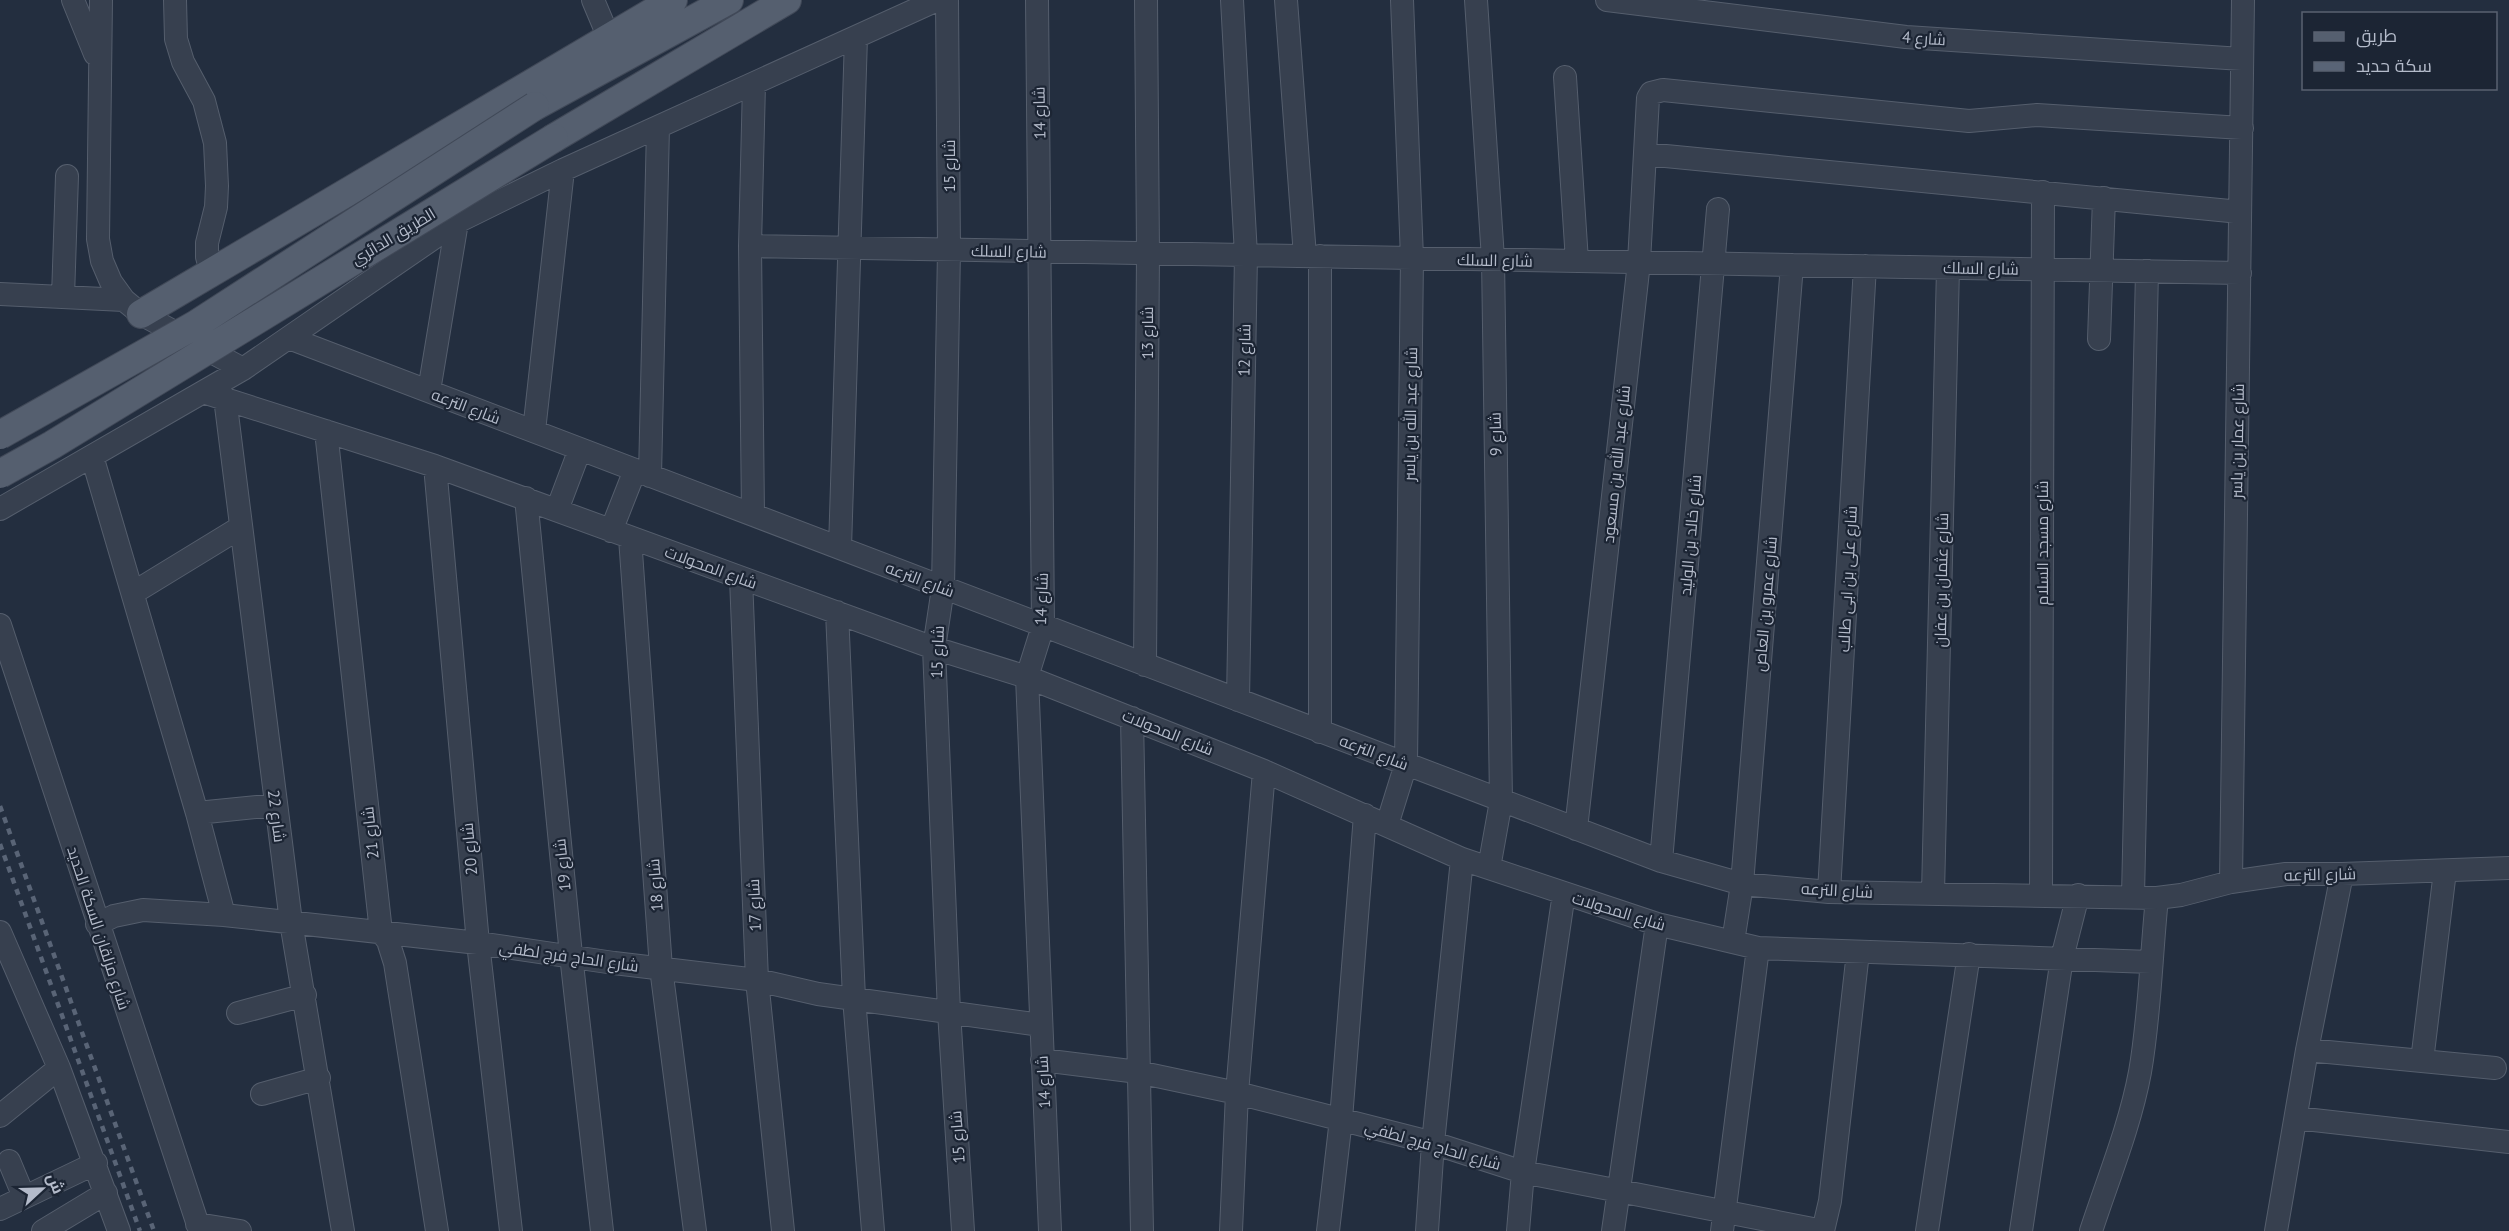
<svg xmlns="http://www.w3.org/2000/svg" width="2509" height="1231" viewBox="0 0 2509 1231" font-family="'PT Sans',Cairo,sans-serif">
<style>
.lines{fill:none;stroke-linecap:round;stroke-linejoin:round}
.minor-casing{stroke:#555e6d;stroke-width:24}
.major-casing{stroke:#414958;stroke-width:30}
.minor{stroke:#37404f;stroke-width:22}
.major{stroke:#555f6f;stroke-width:28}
.rail{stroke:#596476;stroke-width:4.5;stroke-dasharray:6 6;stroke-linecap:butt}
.major-bridge-casing{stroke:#414958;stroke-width:30;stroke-linecap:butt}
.major-bridge{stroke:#555f6f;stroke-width:28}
.labels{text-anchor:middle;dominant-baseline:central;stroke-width:4.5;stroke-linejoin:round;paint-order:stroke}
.street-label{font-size:16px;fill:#b4bbca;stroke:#1c2534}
</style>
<rect width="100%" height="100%" fill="#232e3f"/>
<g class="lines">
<defs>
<path id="minor" d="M73,0l22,54
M101,0l-3,239 4,22 9,21 13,18 17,14 102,55
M175,0l1,39 7,23 21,39 11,42 2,43 -1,21 -9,36v14l4,14
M593,0l16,38
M947,0l2,250 -6,338 -9,60 15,364 14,219
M1037,0l6,626 -16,51 23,554
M1232,0l14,255 -8,445
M1286,0l19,256
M1476,0l17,259 8,542 -12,67
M1607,0l299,37 336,22
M1565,77l12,184
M1645,154l595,58
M750,246l1490,27
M1320,256v476
M0,294l124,6
M63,297l4,-121
M289,338l1372,523 81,23 87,8 328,6 24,-3 50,-13 55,-8h56l167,-6
M2099,339l5,-141
M429,391l28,-169
M203,392l232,74 499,182 93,29 237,94 198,88 195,65 101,24 393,14
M225,398l66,524 52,309
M326,431l55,501 7,9 7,22 42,268
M534,431l29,-261
M92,456l105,357 27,102
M435,466l43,477 33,288
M650,476l8,-349
M526,498l45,457 31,276
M0,509l243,-140 214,-147 106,-52 374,-170
M557,510l23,-61
M753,515l-3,-269 4,-162
M611,531l24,-61
M630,538l31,430 34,263
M840,548l16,-511
M741,578l16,402 26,251
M133,593l108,-66
M837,612l17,386 19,233
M0,625l200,606
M1145,665l3,-412 -2,-253
M1132,718l10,513
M197,813l79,-8
M1387,825l19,-61 6,-506 -10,-258
M1576,829l63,-567 9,-164 3,-5 12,-3 306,31 68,-6 205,13
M1661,861l57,-652
M2231,882l12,-882
M1829,892l36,-626
M1933,893l15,-625
M2041,894l2,-702
M2133,896l14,-625
M97,924l17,-8 29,-6 81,5 254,28 136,20 143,17 61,14 223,31
M0,932l59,136 60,163
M1733,942l9,-58 50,-619
M238,1013l67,-18
M2307,1050l188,18
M1042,1060l96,12 99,21 196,50 90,29 300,59
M2422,1061l23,-190
M262,1094l57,-16
M0,1116l59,-48
M2296,1118l213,24
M9,1161l15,36
M0,1209l96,-46
M197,1224l43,7
M43,1231l63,-38
M1231,1231l6,-138 27,-322
M1328,1231l13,-112 24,-304
M1427,1231l6,-88 29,-284
M1518,1231l5,-59 41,-279
M1613,1231l44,-307
M1722,1231l36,-283
M1823,1231l7,-30 28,-249
M1927,1231l42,-277
M2021,1231l41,-273 16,-63
M2091,1231c17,-52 39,-105 49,-159 10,-57 11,-116 17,-174
M2276,1231l31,-181 35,-176"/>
<path id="major" d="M535,106l194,-106
M554,138l233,-138
M141,314l532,-314"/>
</defs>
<use href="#minor" class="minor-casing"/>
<use href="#major" class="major-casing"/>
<use href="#minor" class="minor"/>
<use href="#major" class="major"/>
<path class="rail" d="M0,806l154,425
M0,844l140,387"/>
<defs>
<path id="major-bridge" d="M0,435l195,-110 340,-219
M0,474l52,-29 502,-307"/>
</defs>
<use href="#major-bridge" class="major-bridge-casing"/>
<use href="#major-bridge" class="major-bridge"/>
</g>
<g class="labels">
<g class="street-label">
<text transform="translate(1924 38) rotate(4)">شارع 4</text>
<text transform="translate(1039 113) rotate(-91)">شارع 14</text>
<text transform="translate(949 166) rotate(-90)">شارع 15</text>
<text transform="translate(393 236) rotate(-31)">الطريق الدائري</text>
<text transform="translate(1009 251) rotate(1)">شارع السلك</text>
<text transform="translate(1495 260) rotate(1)">شارع السلك</text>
<text transform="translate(1981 268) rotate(1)">شارع السلك</text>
<text transform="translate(1147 333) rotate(-90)">شارع 13</text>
<text transform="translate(1244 350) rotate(-89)">شارع 12</text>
<text transform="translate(466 406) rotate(21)">شارع الترعه</text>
<text transform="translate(1410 414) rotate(-89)">شارع عبد الله بن ياسر</text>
<text transform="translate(1495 434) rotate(-91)">شارع 9</text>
<text transform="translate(2237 441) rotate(-89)">شارع عمار بن ياسر</text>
<text transform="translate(1616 464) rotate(-84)">شارع عبد الله بن مسعود</text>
<text transform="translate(1690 535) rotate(-85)">شارع خالد بن الوليد</text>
<text transform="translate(2042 543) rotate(-90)">شارع مسجد السلام</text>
<text transform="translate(711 567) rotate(20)">شارع المحولات</text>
<text transform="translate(920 579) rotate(21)">شارع الترعه</text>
<text transform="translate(1847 579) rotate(-87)">شارع على بن ابى طالب</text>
<text transform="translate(1941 580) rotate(-89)">شارع عثمان بن عفان</text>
<text transform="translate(1041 599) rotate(-88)">شارع 14</text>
<text transform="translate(1765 604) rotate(-85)">شارع عمرو بن العاص</text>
<text transform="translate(937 652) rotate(-88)">شارع 15</text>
<text transform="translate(1168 732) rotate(22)">شارع المحولات</text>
<text transform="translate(1374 752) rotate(21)">شارع الترعه</text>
<text transform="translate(277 816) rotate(83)">شارع 22</text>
<text transform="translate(370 833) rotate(-96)">شارع 21</text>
<text transform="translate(469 849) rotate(-95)">شارع 20</text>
<text transform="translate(562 865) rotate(-96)">شارع 19</text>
<text transform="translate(2320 874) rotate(-1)">شارع الترعه</text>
<text transform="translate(655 885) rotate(-94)">شارع 18</text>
<text transform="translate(1837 890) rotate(3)">شارع الترعه</text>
<text transform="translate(754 905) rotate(-92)">شارع 17</text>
<text transform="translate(1619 911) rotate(17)">شارع المحولات</text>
<text transform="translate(99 928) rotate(72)">شارع مزلقان السكة الحديد</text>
<text transform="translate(569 956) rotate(8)">شارع الحاج فرج لطفي</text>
<text transform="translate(1043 1082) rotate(-93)">شارع 14</text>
<text transform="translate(957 1137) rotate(-94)">شارع 15</text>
<text transform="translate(1433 1145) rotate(16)">شارع الحاج فرج لطفي</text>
</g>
</g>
<rect x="2302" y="12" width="195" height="78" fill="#1c2534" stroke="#596170" stroke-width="1.5"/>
<rect x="2314" y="32" width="30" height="9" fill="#555f6f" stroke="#596170" stroke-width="1.5"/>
<text x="2356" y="42" font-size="18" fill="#b4bbca">طريق</text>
<rect x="2314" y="62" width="30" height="9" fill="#596476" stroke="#596170" stroke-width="1.5"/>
<text x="2356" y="72" font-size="18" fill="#b4bbca">سكة حديد</text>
<g transform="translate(42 1189) rotate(68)" stroke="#1c2534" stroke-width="4.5" paint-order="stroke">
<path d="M0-4.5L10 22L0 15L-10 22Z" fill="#b4bbca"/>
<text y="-9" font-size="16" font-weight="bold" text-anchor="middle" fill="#b4bbca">ش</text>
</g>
</svg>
